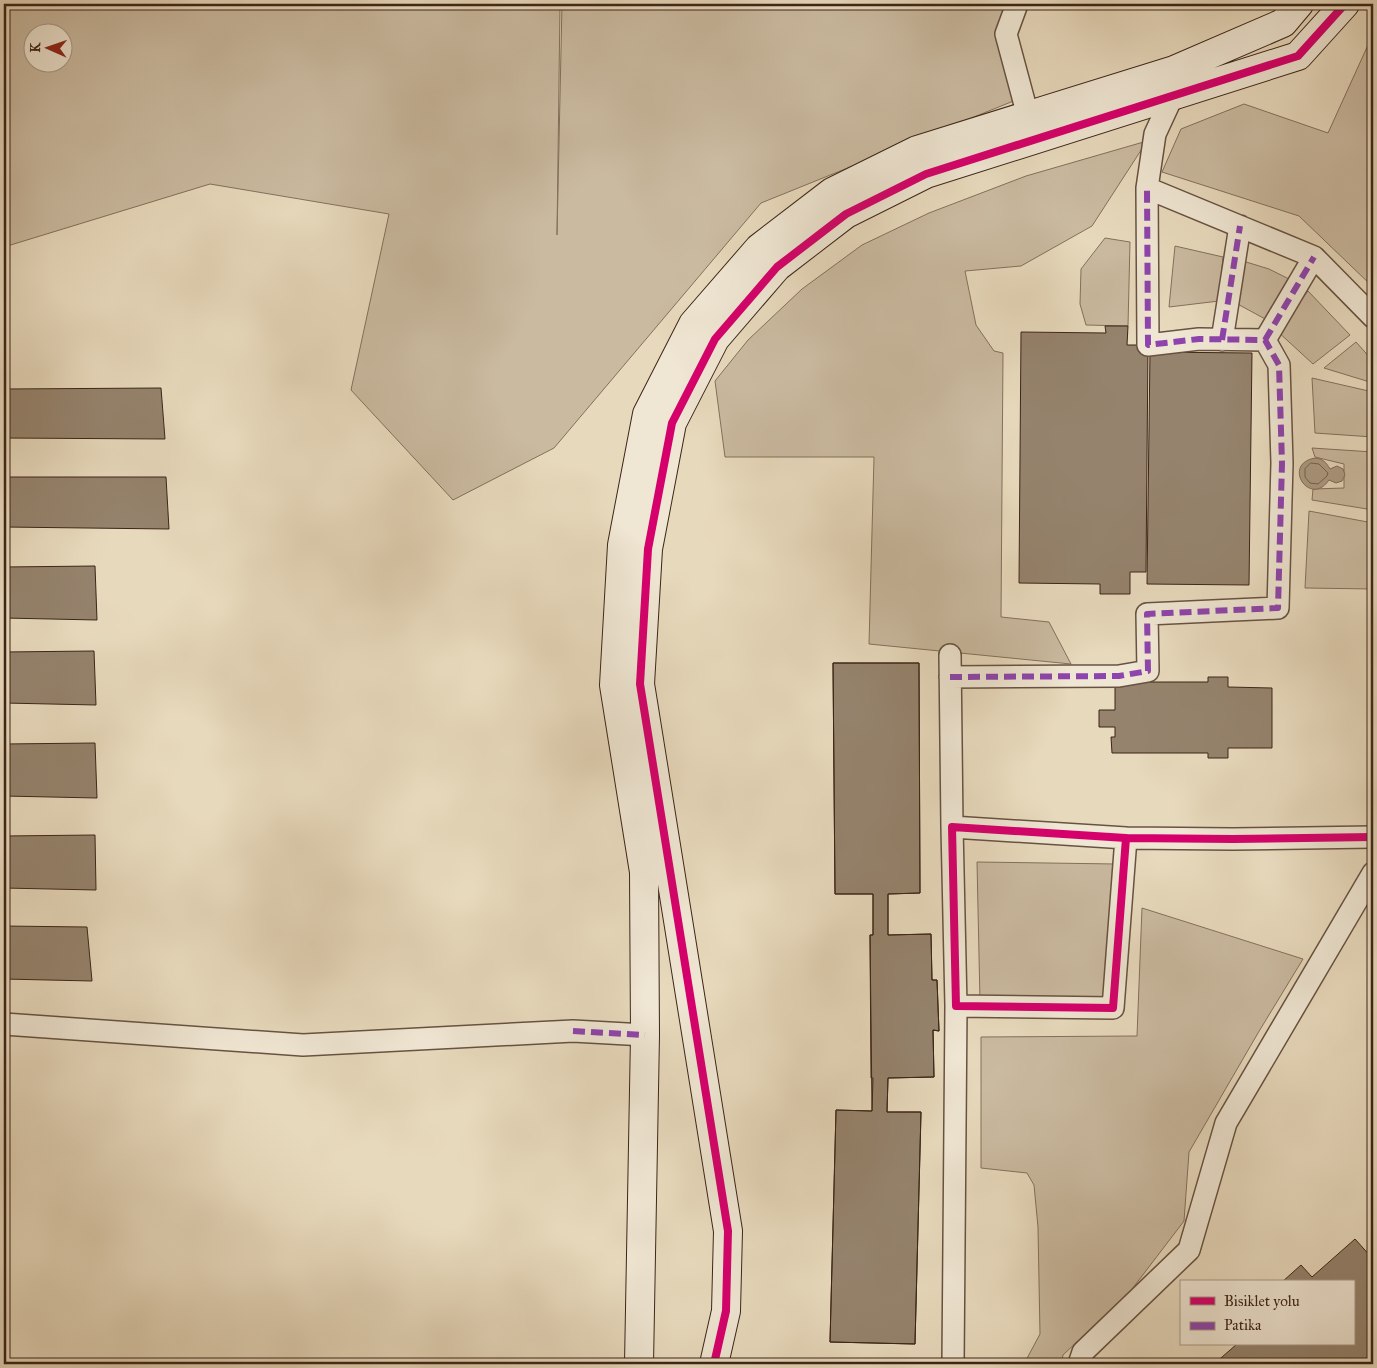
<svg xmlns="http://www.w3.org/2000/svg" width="1377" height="1368" viewBox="0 0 1377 1368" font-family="'IM FELL Great Primer',serif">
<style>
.green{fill:#cabaa0;stroke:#84705c;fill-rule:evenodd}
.water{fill:#ad9c84;stroke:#806c59}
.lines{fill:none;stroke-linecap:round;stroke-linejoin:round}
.shore{stroke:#75604e;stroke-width:1}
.building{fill:#95836d;stroke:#3d2518}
.street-casing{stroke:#685241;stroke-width:24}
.secondary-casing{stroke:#3d2518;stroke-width:30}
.street{stroke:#efe6d3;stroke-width:21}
.secondary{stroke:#efe6d3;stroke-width:28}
.quiet{stroke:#8e44ad;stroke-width:6;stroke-dasharray:12 6;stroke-linecap:butt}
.cycleway-casing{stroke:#efe6d3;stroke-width:11}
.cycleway{stroke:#d6006c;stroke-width:8}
</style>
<rect width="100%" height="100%" fill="#e7d9bc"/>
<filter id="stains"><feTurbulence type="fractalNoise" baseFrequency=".004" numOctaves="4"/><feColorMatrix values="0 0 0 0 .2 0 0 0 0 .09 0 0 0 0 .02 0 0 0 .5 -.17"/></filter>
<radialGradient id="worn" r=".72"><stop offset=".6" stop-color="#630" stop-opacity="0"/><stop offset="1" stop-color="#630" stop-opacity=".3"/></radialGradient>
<path class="green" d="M4,4h556l-3,231 5,-231h446l8,96 -255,103 -207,245 -101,52 -102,-110 38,-176 -179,-30 -206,63zM32,32h30v30h-30z
M1373,34v253l-74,-71 -137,-44 19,-43 63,-25 84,29z
M1147,141l-55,85 -71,40 -56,5 11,54 18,26 9,2 -2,264 48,5 22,42 -202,-20 5,-187h-149l-10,-76 33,-41 54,-51 60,-44 67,-32 97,-37z
M1105,238l25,4 -2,84 -42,-1 -6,-21 1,-35z
M1175,246l48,11 -4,44 -50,6z
M1243,261l26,8 26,13 -28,38 -35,-19z
M1308,291l42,44 -37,29 -37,-34z
M1356,342l17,19v22l-49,-15z
M1312,378l61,14v45l-58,-4z
M1312,448l61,4v58l-61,-10 1,-11 31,-1v-24l-29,-7z
M1309,511l64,12v66l-68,-1z
M977,862l139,2 1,142 -137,-5z
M1142,908l161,51 -45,74 -69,119 -5,69 -55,72 -66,62 -2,9h-37l16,-30 -2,-107 -4,-42 -7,-12 -46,-5v-131l156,-1z"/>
<path class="water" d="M1315,458c8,1 11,4 15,11l7,-3 6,3 2,6 -3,6 -6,2 -7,-3c-19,28 -48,-16 -14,-22z"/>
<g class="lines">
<path class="shore" d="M1311,463l8,1 9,9 -1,3 -9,8 -8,-1 -5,-6v-8z"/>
</g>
<path class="building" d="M1105,326h23l-1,19h21l-2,227h-16v22h-30v-10l-81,-1 2,-251 85,1z
M1150,352l102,1 -3,232 -102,-1z
M161,388l4,51 -161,-1v-49z
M4,477h162l3,52 -165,-2z
M95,566l2,54 -93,-2v-51z
M94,651l2,54 -92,-2v-51z
M833,663h86l1,230 -32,1v41l43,-1 1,46h5l2,51 -6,-1 1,47 -46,1 -1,34h34l-6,232 -85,-2 6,-232 36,1 1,-33h-2l-1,-143h3v-41h-38z
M833,663h86l1,230 -32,1v41l43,-1 1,46h5l2,51 -6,-1 1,47 -46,1 -1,34h34l-6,232 -85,-2 6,-232 36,1 -2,-176h3v-41h-38z
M1208,677h20v10l44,1v60h-44v10h-20v-5h-96l-1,-16h4v-10h-16v-17h16v-28h93z
M95,743l2,55 -93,-2v-52z
M95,835l1,55 -92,-2v-52z
M4,926l83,1 5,54 -88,-2z
M1355,1239l18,20v105h-159l23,-20h116v-62h-71l19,-17 11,12z"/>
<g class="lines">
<defs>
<path id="street" d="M1017,4l-11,30 22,82
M1174,85l-1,10 -18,39 -8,54 167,69 59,60
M1222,340l18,-114
M1265,340l49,-83
M950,655l2,172
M950,677l169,-1 29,-5 -1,-57 131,-6 4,-145 -3,-98 -14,-25 -66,-1 -51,6 -1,-157
M1126,838l-13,170 -157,-2 -4,-179 174,11 107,1 140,-2
M4,1024l299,21 270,-14 72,4
M953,1364l3,-358
M1079,1364l4,-12 106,-102 37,-127 147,-250"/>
<path id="secondary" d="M639,1364l6,-329 -1,-163 -30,-187 8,-140 25,-131 46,-90 66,-76 73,-56 85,-42 257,-80 109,-47 16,-19
M714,1364l12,-53 2,-80 -88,-547 8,-135 24,-126 43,-84 62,-72 69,-53 80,-40 372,-118 47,-52"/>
</defs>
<use href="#street" class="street-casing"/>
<use href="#secondary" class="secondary-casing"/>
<use href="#street" class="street"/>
<use href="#secondary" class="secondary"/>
<path class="quiet" d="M1222,340l18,-114
M1265,340l49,-83
M950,677l169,-1 29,-5 -1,-57 131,-6 4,-145 -3,-98 -14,-25 -66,-1 -51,6 -1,-157
M573,1031l72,4"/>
<defs>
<path id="cycleway" d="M1126,838l-13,170 -157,-2 -4,-179 174,11 107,1 140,-2
M714,1364l12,-53 2,-80 -88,-547 8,-135 24,-126 43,-84 62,-72 69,-53 80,-40 372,-118 47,-52"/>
</defs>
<use href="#cycleway" class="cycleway-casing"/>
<use href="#cycleway" class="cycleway"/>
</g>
<rect width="1377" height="1368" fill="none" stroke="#e7d9bc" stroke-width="20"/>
<rect x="5" y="5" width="1367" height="1358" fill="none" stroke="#3d2518" stroke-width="2.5"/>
<rect x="10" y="10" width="1357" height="1348" fill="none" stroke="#3d2518"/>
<rect x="1180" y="1280" width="175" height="65" fill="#efe6d3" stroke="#a89988"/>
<rect x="1190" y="1297" width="25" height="8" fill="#d6006c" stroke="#a89988"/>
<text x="1224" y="1306" font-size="15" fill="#3d2518">Bisiklet yolu</text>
<rect x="1190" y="1322" width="25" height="8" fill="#8e44ad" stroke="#a89988"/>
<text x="1224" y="1330" font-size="15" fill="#3d2518">Patika</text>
<g transform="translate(48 48) rotate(272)"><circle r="24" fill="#efe6d3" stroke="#a89988"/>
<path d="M0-4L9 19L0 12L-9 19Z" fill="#8f2418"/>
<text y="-8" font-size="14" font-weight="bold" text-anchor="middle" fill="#3d2518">K</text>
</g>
<rect width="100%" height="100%" filter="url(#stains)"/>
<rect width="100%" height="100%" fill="url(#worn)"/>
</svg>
